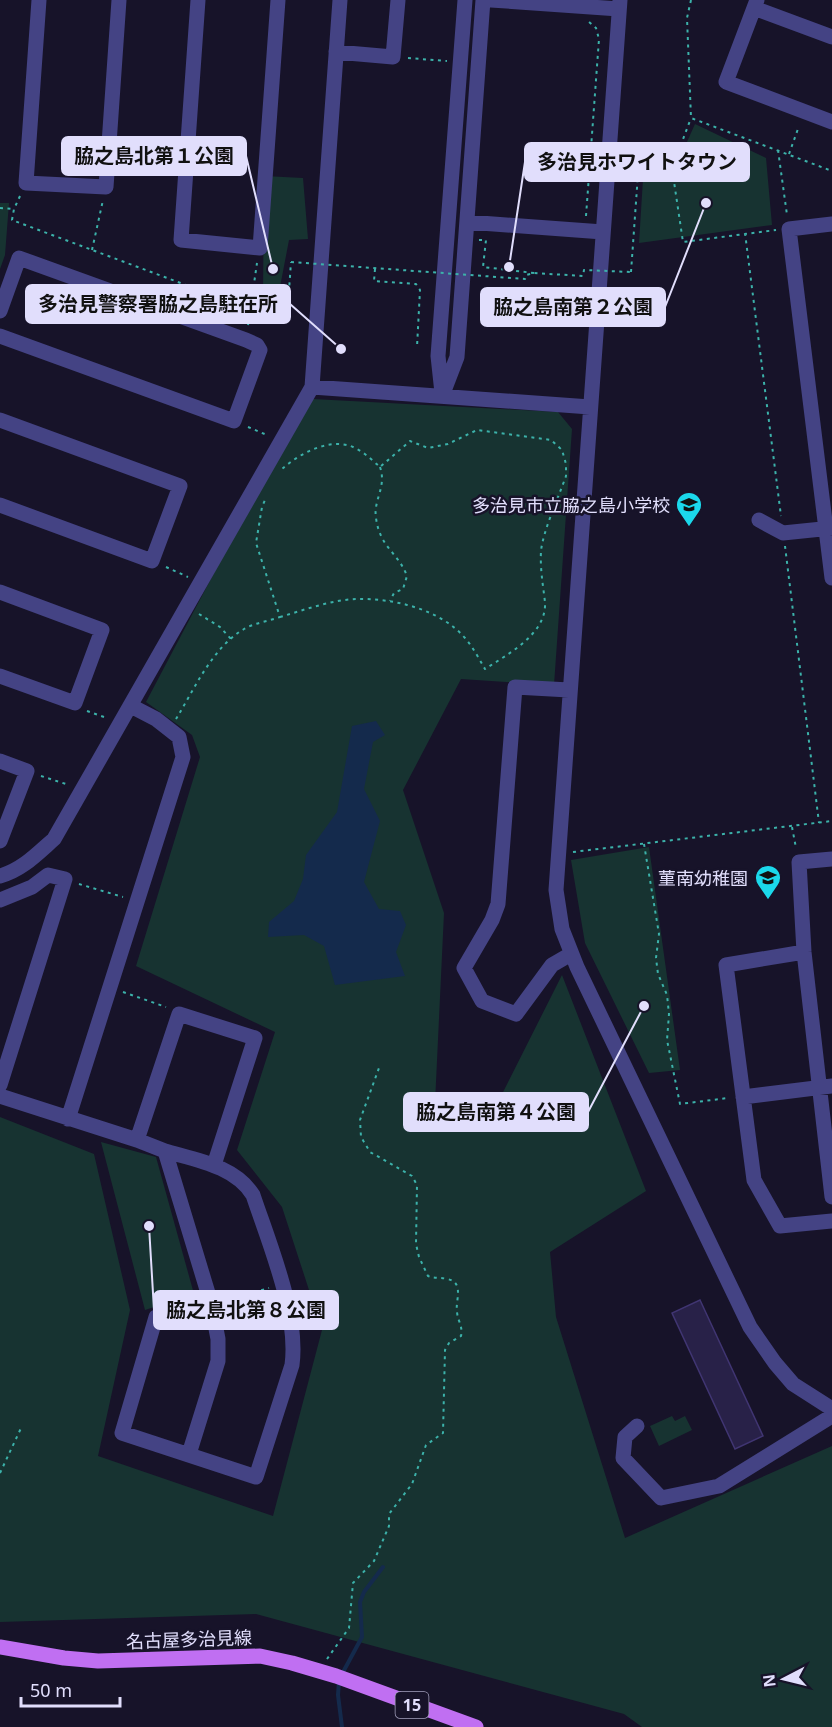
<svg xmlns="http://www.w3.org/2000/svg" width="832" height="1727" viewBox="0 0 832 1727" font-family="'Noto Sans','Noto Sans JP',sans-serif">
<style>
.green{fill:#173331}
.water{fill:#142a4c}
.lines{fill:none;stroke-linecap:round;stroke-linejoin:round}
.stream{stroke:#142a4c;stroke-width:4}
.building{fill:#282148;stroke:#403572;stroke-width:1.5}
.path{stroke:#3cb2aa;stroke-width:2;stroke-dasharray:3 4.5;stroke-linecap:butt}
.minor{stroke:#444384;stroke-width:15}
.major{stroke:#c06ff2;stroke-width:15}
.path-bridge{stroke:#3cb2aa;stroke-width:2;stroke-dasharray:3 4.5;stroke-linecap:butt}
.labels{text-anchor:middle;dominant-baseline:central;stroke-width:5;stroke-linejoin:round;paint-order:stroke}
.shield{fill:#171329;stroke:#a4a1bd;stroke-width:1.5}
.shield-label{font-size:16px;font-weight:bold;fill:#e1defc}
.poi-label{font-size:18px;fill:#e1defc;stroke:#171329;text-anchor:end}
.street-label{font-size:18px;fill:#e1defc;stroke:#171329}
.leader{fill:none;stroke:#e1defc;stroke-width:2}
.callout-dot{fill:#e1defc;stroke:#171329;stroke-width:2}
.callout{fill:#e1defc;stroke:#e1defc;stroke-width:2}
.callout-label{font-size:20px;text-anchor:middle;font-weight:bold;fill:#111}
</style>
<rect width="100%" height="100%" fill="#171329"/>
<path class="green" d="M695,124l71,34 6,67 -133,18 4,-64 31,2 8,-28z
M264,176l39,2 5,61 -19,1 -13,68 -13,-11z
M0,203h9l-4,52 -5,14z
M313,399l245,13 14,17 -18,256 -93,-6 -58,111 41,123 -9,190 51,23 76,-151 84,216 -96,61 6,65 69,221 207,-92v281h-190l-18,-13 -368,-100 -256,8v-505l94,37 36,156 -32,146 175,60 49,-186 -40,-123 -45,-57 38,-118 -139,-66 64,-209 -8,-22 -46,-33 156,-296z
M649,847l31,223 -31,3 -64,-130 -14,-83z
M101,1142l55,15 38,137 -49,16z
M672,1416l3,5 10,-5 7,14 -33,16 -9,-20z"/>
<path class="water" d="M376,721l9,14 -12,7 -9,47 16,32 -16,61 15,27 21,2 6,14 -10,27 9,24 -70,9 -11,-39 -20,-11 -36,2 1,-15 25,-21 9,-22 3,-24 31,-43 15,-86z"/>
<g class="lines">
<path class="stream" d="M342,1674l20,-37 -2,-35 4,-10 19,-25
M339,1681l-1,14 4,32"/>
</g>
<path class="building" d="M700,1300l63,136 -28,13 -63,-136z"/>
<g class="lines">
<path class="path" d="M691,0l-4,18 4,100 141,53
M408,58l39,3
M778,150l9,65
M789,154l10,-28
M673,175l6,-25 12,-32
M20,196l-6,13 -2,11 238,89 38,-4 3,-43
M0,208l14,1
M586,216l13,-177 -3,-11 -7,-6
M745,233l36,283
M479,240h7l-3,27 51,6
M92,250l11,-50
M375,269l-1,12 42,3 4,6 -3,57
M631,272l7,-98 35,1 10,67 93,-12
M248,325l9,-62
M248,427l19,8
M380,467c7,20 -7,33 -4,51 4,30 22,34 31,58l-4,13 -9,4 -4,8
M785,546l34,277
M166,567l22,10
M199,614l21,13 11,12
M280,617c24,-7 51,-17 76,-18 37,-1 84,10 109,39 8,9 14,21 20,31 23,-15 62,-35 60,-67 -2,-17 -5,-33 -4,-51 2,-20 18,-55 25,-75v-12l-4,-14 -11,-10 -74,-10 -29,14 -20,4 -18,-7 -30,26c-7,-6 -15,-14 -23,-18 -24,-14 -57,4 -75,20
M87,711l20,7
M176,719c19,-31 36,-71 68,-90 10,-6 25,-8 36,-12l-24,-74 6,-36 3,-7
M41,776l28,9
M792,827l4,21
M644,844l15,90 -3,24 2,16 9,21 2,19 -2,26 13,64 48,-6
M573,852l259,-31
M79,884l44,13
M123,992l43,15
M225,1300l44,-12
M0,1473l22,-47
M327,1659l22,-31 4,-45 21,-22 15,-35v-12l23,-30 14,-39 17,-12 2,-83 4,-7 12,-7c2,-10 -3,-14 -4,-24 -2,-11 8,-30 -10,-33 -7,-2 -12,0 -19,-3l-9,-19 -3,-13 1,-59 -5,-9 -42,-24 -9,-15 -1,-17 19,-52"/>
<path class="minor" d="M39,0l-13,183 80,4 13,-187
M198,0l-17,240 79,8 18,-248
M491,0l128,9
M620,0l-64,890 6,39 15,38 173,360 25,36 18,21 39,25
M757,0l-31,82 106,40
M754,8l78,29
M336,52l57,5 5,-57
M467,222l136,10
M832,224l-43,5 43,349
M0,311l19,-53 227,82 11,5 3,5 -26,71 -234,-85
M312,387l278,20
M442,393l-4,-37 27,-356
M442,396l15,-39 26,-357
M0,420l180,66 -28,75 -152,-56
M759,520l24,13 49,-5
M0,592l102,38 -27,73 -75,-27
M569,690l-54,-3 -17,217 -6,16 -28,48 18,33 34,13 36,-49 19,-11
M0,761l27,10 -27,70
M832,859l-33,3 5,90 28,245
M0,876c22,-6 37,-22 54,-37l258,-452 28,-387
M0,900l32,-13 16,-12 17,4 -65,206
M804,952l-78,13 28,215 26,46 52,-5
M0,1096l137,44 28,11
M743,1097l89,-11
M68,1119l115,-362 -4,-20 -23,-18 -25,-13
M137,1140l42,-126 76,24 -41,127
M165,1151c31,9 70,15 88,44 16,48 46,119 39,170l-36,112 -134,-44 34,-116 55,-14z
M637,1426l-12,11 -2,21 38,40 58,-12 113,-70
M189,1454l29,-93v-22l-7,-36"/>
<path class="major" d="M0,1647l64,11 34,3 162,-5 32,7 44,13 140,51"/>
<path class="path-bridge" d="M291,262l234,17 1,-4 8,-2 49,3 1,-6 47,2"/>
</g>
<defs>
<symbol id="school-pin" viewBox="-11 -11 22 30"><path d="M0 17L-7.5 6A9.5 9.5 0 1 1 7.5 6Z" fill="#1bd8eb" stroke="#171329"/><path d="M0-5L7-2L0 1L-7-2ZM-4 1L0 2.5L4 1V4Q0 6-4 4Z" fill="#111"/></symbol>
</defs>
<g fill-rule="evenodd">
<use href="#school-pin" x="674" y="490" width="30" height="40"/>
<use href="#school-pin" x="753" y="863" width="30" height="40"/>
</g>
<g class="labels">
<rect class="shield" x="395.5" y="1692" width="33" height="26" rx="4.5"/>
<g class="shield-label">
<text x="412" y="1705">15</text>
</g>
<g class="poi-label">
<text x="670" y="505">多治見市立脇之島小学校</text>
<text x="748" y="878">菫南幼稚園</text>
</g>
<g class="street-label">
<text transform="translate(189 1639) rotate(-2)">名古屋多治見線</text>
</g>
</g>
<path class="leader" d="M273 269L246 156M509 267L525 162M341 349L290 304M706 203L665 307M644 1006L588 1112M149 1226L154 1310"/>
<g class="callout-dot">
<circle cx="273" cy="269" r="6"/>
<circle cx="509" cy="267" r="6"/>
<circle cx="341" cy="349" r="6"/>
<circle cx="706" cy="203" r="6"/>
<circle cx="644" cy="1006" r="6"/>
<circle cx="149" cy="1226" r="6"/>
</g>
<g class="callout">
<rect x="62" y="137" width="184" height="38" rx="6"/>
<rect x="525" y="143" width="224" height="38" rx="6"/>
<rect x="26" y="285" width="264" height="38" rx="6"/>
<rect x="481" y="288" width="184" height="38" rx="6"/>
<rect x="404" y="1093" width="184" height="38" rx="6"/>
<rect x="154" y="1291" width="184" height="38" rx="6"/>
</g>
<g class="callout-label">
<text x="154" y="163">脇之島北第１公園</text>
<text x="637" y="169">多治見ホワイトタウン</text>
<text x="158" y="311">多治見警察署脇之島駐在所</text>
<text x="573" y="314">脇之島南第２公園</text>
<text x="496" y="1119">脇之島南第４公園</text>
<text x="246" y="1317">脇之島北第８公園</text>
</g>
<g transform="translate(784 1679) rotate(263)" stroke="#171329" stroke-width="4.5" paint-order="stroke">
<path d="M0-4.5L10 22L0 15L-10 22Z" fill="#e1defc"/>
<text y="-9" font-size="16" font-weight="bold" text-anchor="middle" fill="#e1defc">N</text>
</g>
<path d="M21 1697v9h99v-9" fill="none" stroke="#e1defc" stroke-width="3"/>
<text x="30" y="1697" font-size="18" fill="#e1defc" stroke="#171329" stroke-width="4.5" paint-order="stroke">50 m</text>
</svg>
